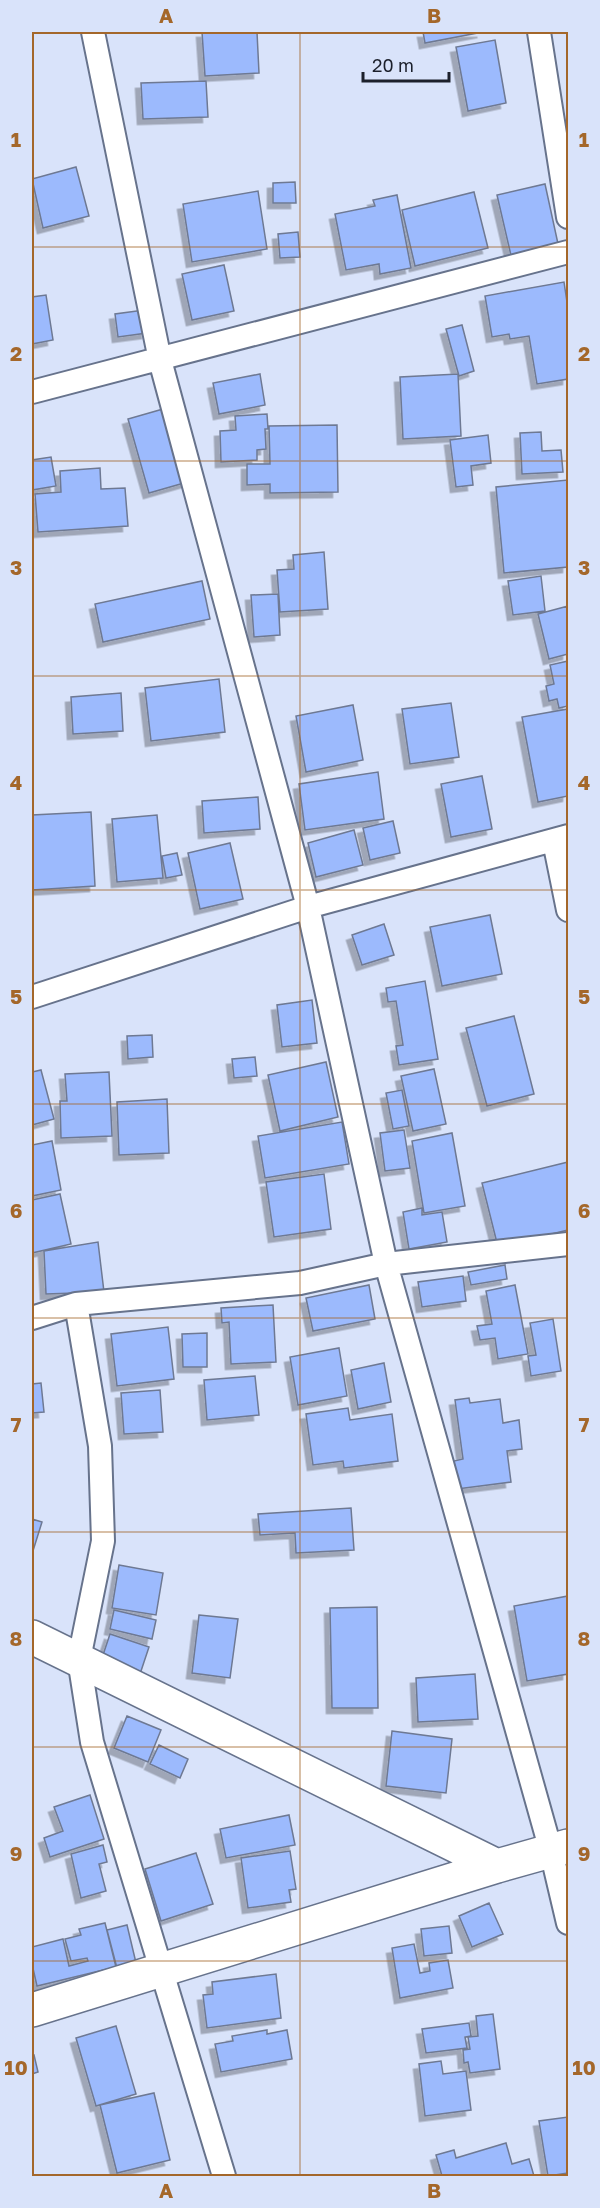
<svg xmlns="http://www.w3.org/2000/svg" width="600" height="2208" viewBox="0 0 600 2208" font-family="'Golos Text',sans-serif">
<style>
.building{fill:#9cbafd;stroke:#6e7993;stroke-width:1.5;filter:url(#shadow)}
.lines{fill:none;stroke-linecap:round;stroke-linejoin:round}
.street-casing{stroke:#67738c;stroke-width:26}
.secondary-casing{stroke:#67738c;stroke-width:36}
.street{stroke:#fff;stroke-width:22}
.secondary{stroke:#fff;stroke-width:33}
.grid{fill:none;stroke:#a4672a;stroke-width:1.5;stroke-opacity:0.55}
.neatline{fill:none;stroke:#a4672a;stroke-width:2}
.grid-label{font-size:20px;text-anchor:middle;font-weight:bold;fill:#a4672a}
</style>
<defs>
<filter id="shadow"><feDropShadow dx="-5.5" dy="5.5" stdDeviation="0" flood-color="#0004"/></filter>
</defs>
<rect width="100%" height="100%" fill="#d9e3fa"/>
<path class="building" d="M202,32h55l2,41 -54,3z
M423,32h60l-58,11z
M495,40l11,63 -38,8 -12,-64z
M206,81l2,36 -65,2 -2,-36z
M76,167l13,49 -46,12 -11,-49z
M295,182l1,21h-23v-20z
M545,184l15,69 -47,11 -16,-69z
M258,191l9,58 -75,13 -9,-58z
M474,192l14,56 -73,18 -13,-56z
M397,195l14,73 -31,6 -1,-10 -33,6 -11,-56 40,-8 -2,-6z
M298,232l2,25 -20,1 -2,-24z
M224,265l10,46 -42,9 -10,-46z
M564,282l4,27v70l-31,5 -8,-48 -19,3 -1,-5 -17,3 -7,-41z
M46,295l7,45 -21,4v-47z
M144,310l3,23 -29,4 -3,-23z
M462,325l12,46 -15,5 -13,-47z
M260,374l5,31 -46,9 -6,-31z
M458,374l3,62 -58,3 -3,-62z
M170,407l21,74 -42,12 -21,-74z
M267,414l1,15h-3l1,20 -9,1v10l-36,2 -1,-31 16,-1 -1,-14z
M337,425l1,67 -68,1v-9l-23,1v-21h23l-1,-38z
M541,432l1,19 19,-1 2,22 -41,2 -2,-41z
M488,435l3,28 -20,3 2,19 -17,2 -6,-47z
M51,457l5,29 -24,4v-30z
M100,468l1,21 24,-1 3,38 -90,6 -3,-38 26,-2 -1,-21z
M568,480v87l-64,6 -8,-86z
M324,552l4,57 -48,3 -3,-42 17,-1 -1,-14z
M541,576l4,35 -32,4 -5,-34z
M202,581l8,38 -107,23 -8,-38z
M278,594l2,41 -26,2 -3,-42z
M568,606v48l-19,5 -11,-45z
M568,661v45l-9,2 -2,-9 -8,2 -3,-15 8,-2 -4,-19z
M219,679l6,53 -74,9 -6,-53z
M121,693l2,38 -50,3 -2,-37z
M451,703l8,54 -49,7 -8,-55z
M353,705l10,55 -57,12 -10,-56z
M568,709v87l-30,6 -16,-85z
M378,772l6,47 -79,11 -6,-46z
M482,776l10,53 -41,8 -10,-53z
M258,797l2,32 -56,4 -2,-32z
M91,812l4,74 -63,4v-75z
M157,815l6,63 -46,4 -5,-63z
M393,821l7,32 -30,7 -7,-32z
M354,830l9,35 -47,12 -8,-34z
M230,843l13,56 -43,10 -12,-56z
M177,853l5,22 -16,3 -4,-22z
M490,915l12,59 -60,12 -12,-59z
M384,924l10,31 -32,10 -10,-30z
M425,981l13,78 -39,6 -3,-19 7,-1 -7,-44 -8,1 -2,-14z
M312,1000l5,43 -35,4 -5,-42z
M514,1016l20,78 -47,12 -21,-78z
M152,1035l1,22 -25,2 -1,-23z
M255,1057l2,19 -23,2 -2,-19z
M326,1062l12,55 -58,14 -12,-56z
M434,1069l12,55 -33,7 -12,-55z
M41,1070l13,49 -22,6v-53z
M109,1072l3,64 -51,2 -1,-37h7l-2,-27z
M402,1090l7,36 -16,3 -7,-36z
M167,1099l2,54 -50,2 -2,-53z
M342,1122l7,42 -84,14 -7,-42z
M404,1130l6,38 -25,3 -5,-38z
M452,1133l13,73 -41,7 -12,-72z
M52,1141l9,49 -29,6v-51z
M568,1162v68l-70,17 -16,-64z
M324,1174l7,55 -57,8 -8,-55z
M60,1194l11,50 -39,9v-53z
M422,1208v7l20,-3 5,30 -38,7 -6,-37z
M98,1242l6,50 -58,2 -2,-43z
M505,1265l2,14 -36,6 -3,-13z
M463,1276l3,25 -44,6 -4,-25z
M369,1285l6,34 -62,12 -7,-33z
M515,1285l13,69 -30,5 -3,-21 -15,2 -3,-14 15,-2 -6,-33z
M273,1305l3,57 -45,2 -2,-42 -7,1 -1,-15z
M553,1319l8,52 -30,5 -3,-20 8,-1 -6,-32z
M168,1327l6,52 -57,7 -6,-52z
M207,1333v34h-24l-1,-33z
M339,1348l8,48 -49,9 -8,-48z
M384,1363l7,39 -33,7 -7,-39z
M255,1376l4,39 -52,5 -3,-40z
M41,1383l3,29 -12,1v-29z
M160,1390l3,42 -39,2 -3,-41z
M469,1398l1,5 30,-4 3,24 16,-3 3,29 -15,2 4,31 -54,7 -3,-28 9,-2 -8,-59z
M348,1408l2,12 42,-6 6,47 -54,7 -1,-7 -30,4 -7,-51z
M351,1508l3,42 -58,3 -1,-20 -35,2 -2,-21z
M32,1519l10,3 -10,32z
M119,1565l44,8 -7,42 -44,-7z
M568,1596v78l-41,7 -13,-75z
M377,1607l1,101h-46l-2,-100z
M114,1610l42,10 -4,19 -42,-10z
M199,1615l39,4 -8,59 -38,-5z
M110,1634l39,13 -9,27 -39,-13z
M475,1674l3,45 -60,3 -2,-44z
M127,1716l34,14 -13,32 -34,-14z
M392,1731l60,8 -6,54 -60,-7z
M159,1745l29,14 -8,19 -30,-14z
M90,1795l14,44 -54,18 -6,-19 19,-7 -9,-24z
M289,1815l6,30 -69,13 -6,-29z
M103,1845l4,17 -8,2 7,27 -25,7 -10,-44z
M290,1851l6,38 -7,1 2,12 -43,6 -7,-50z
M196,1853l17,51 -52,17 -16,-52z
M489,1903l14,31 -31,13 -13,-31z
M105,1923l11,44 -79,19 -5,-22v-17l31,-8 6,27 19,-5 -1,-3 -16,3 -6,-22 16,-4 -2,-6z
M127,1925l10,42 -19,5 -11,-42z
M449,1926l3,27 -28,3 -3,-27z
M414,1944l6,29 10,-2 -1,-8 19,-3 5,28 -53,10 -8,-50z
M276,1974l5,44 -74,10 -4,-33 10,-1 -1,-12z
M493,2014l7,55 -30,4 -2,-11 -4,1 -1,-13 7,-1 -2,-12 10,-1 -2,-20z
M469,2023l2,13 -6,1 2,11 -41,5 -4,-24z
M116,2026l20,68 -40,12 -20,-68z
M267,2030v4l20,-4 5,29 -71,13 -6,-28 18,-3 -1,-5z
M34,2055l4,17 -6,2v-18z
M441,2061l2,13 23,-3 5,39 -46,6 -6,-52z
M154,2093l16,67 -53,13 -17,-68z
M568,2117v56l-20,3 -9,-55z
M506,2143l6,21 17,-5 5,17h-92l-6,-21 18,-5 2,8z"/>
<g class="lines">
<defs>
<path id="street" d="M93,32l67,328 148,547 78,357 165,587 17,72
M539,32l29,185
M32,392l536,-140
M554,841l14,69
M32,997l276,-90 260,-71
M76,1304l24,142 3,95 -24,118 13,83 132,434
M32,1318l44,-14 224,-21 86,-19 182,-20"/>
<path id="secondary" d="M32,1637l465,229
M32,2010l465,-144 71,-20"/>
</defs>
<use href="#street" class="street-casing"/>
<use href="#secondary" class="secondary-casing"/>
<use href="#street" class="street"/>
<use href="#secondary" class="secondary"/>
</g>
<path class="grid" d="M300,32v2144M32,247h536M32,461h536M32,676h536M32,890h536M32,1104h536M32,1318h536M32,1532h536M32,1747h536M32,1961h536"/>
<rect width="600" height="2208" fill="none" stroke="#d9e3fa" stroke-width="66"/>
<path d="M363 72v9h86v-9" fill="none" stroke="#1c202b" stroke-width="3"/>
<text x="372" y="72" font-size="18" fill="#1c202b" stroke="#d9e3fa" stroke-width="4.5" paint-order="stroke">20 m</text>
<rect x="33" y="33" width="534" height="2142" class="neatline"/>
<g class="grid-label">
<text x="166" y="23">A</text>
<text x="434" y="23">B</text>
<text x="16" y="147">1</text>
<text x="584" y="147">1</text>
<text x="16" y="361">2</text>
<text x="584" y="361">2</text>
<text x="16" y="575">3</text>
<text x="584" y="575">3</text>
<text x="16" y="790">4</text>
<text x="584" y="790">4</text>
<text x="16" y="1004">5</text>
<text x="584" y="1004">5</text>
<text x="16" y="1218">6</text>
<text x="584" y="1218">6</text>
<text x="16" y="1432">7</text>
<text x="584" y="1432">7</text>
<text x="16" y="1646">8</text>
<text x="584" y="1646">8</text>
<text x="16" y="1861">9</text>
<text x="584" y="1861">9</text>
<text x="16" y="2075">10</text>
<text x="584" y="2075">10</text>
<text x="166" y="2198">A</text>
<text x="434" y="2198">B</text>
</g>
</svg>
